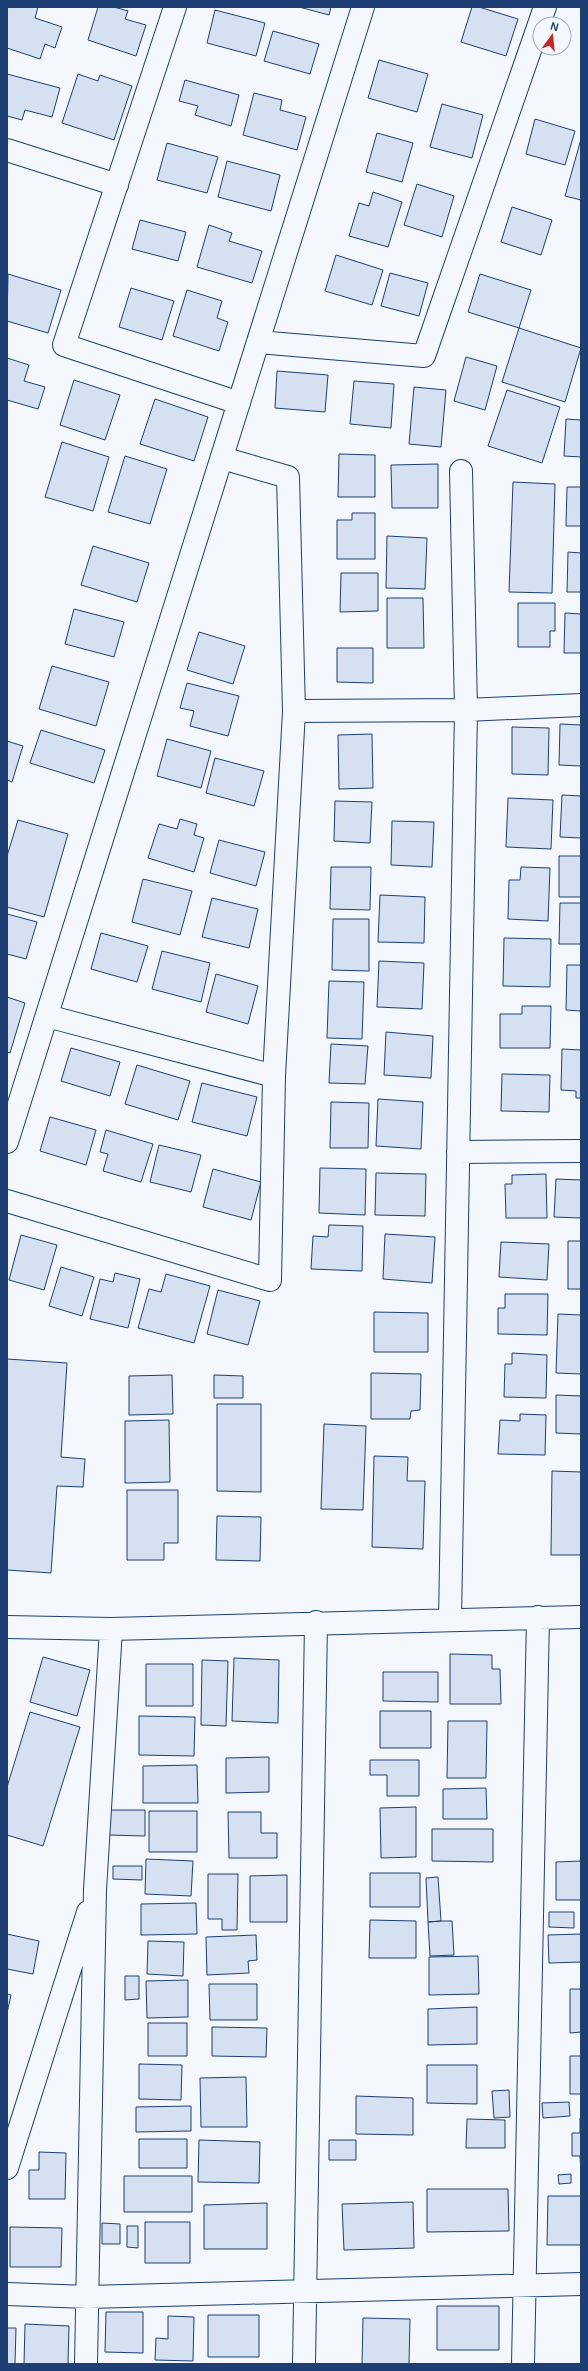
<svg xmlns="http://www.w3.org/2000/svg" width="588" height="2371" viewBox="0 0 588 2371" font-family="Arial,sans-serif">
<style>
.building{fill:#d5e0f0;stroke:#1d3f73}
.lines{fill:none;stroke-linecap:round;stroke-linejoin:round}
.minor-casing{stroke:#1d3f73;stroke-width:24}
.minor{stroke:#f4f7fb;stroke-width:22}
</style>
<rect width="100%" height="100%" fill="#f4f7fb"/>
<path class="building" d="M7,7h31l-3,11 27,9 -7,21 -10,-4 -5,15 -33,-11z
M98,7h16l14,4 -3,8 21,6 -10,31 -48,-16z
M299,7h32l-2,8z
M472,7h7l39,12 -12,37 -45,-14z
M215,10l50,13 -9,33 -49,-13z
M273,31l46,13 -9,30 -46,-13z
M379,60l49,14 -11,38 -49,-14z
M7,74l53,14 -8,29 -27,-7 -3,10 -15,-4z
M78,74l20,7 2,-6 32,11 -18,54 -52,-17z
M185,80l54,15 -8,31 -36,-11 3,-9 -19,-5z
M254,93l28,7 -2,10 26,7 -9,33 -54,-15z
M442,104l41,11 -11,43 -42,-11z
M535,119l40,12 -10,34 -39,-11z
M377,133l36,10 -11,39 -36,-10z
M581,139v61l-16,-4z
M167,143l51,14 -11,36 -50,-13z
M227,161l53,14 -9,36 -53,-14z
M417,184l37,12 -12,41 -38,-12z
M373,192l29,10 -14,45 -39,-11 10,-33 10,3z
M512,207l40,13 -11,35 -40,-13z
M140,220l46,12 -8,29 -46,-12z
M209,225l23,8 -3,8 33,10 -10,32 -55,-16z
M336,255l47,15 -11,35 -47,-14z
M390,273l38,10 -9,33 -38,-10z
M8,274l53,16 -13,43 -41,-12z
M480,274l51,16 -12,38 -51,-16z
M131,288l43,13 -12,39 -43,-13z
M187,290l35,11 -5,17 11,4 -9,29 -46,-15z
M519,328l62,20 -16,54 -63,-20z
M466,357l31,9 -12,44 -31,-9z
M7,358l22,7 -5,16 21,6 -7,22 -31,-9z
M277,371l51,4 -3,37 -50,-4z
M74,380l46,15 -15,45 -45,-15z
M354,381l40,3 -3,44 -41,-4z
M414,387l32,3 -5,57 -32,-3z
M507,390l53,17 -18,56 -54,-17z
M155,399l53,18 -14,44 -54,-17z
M566,419l15,1v37l-17,-1z
M62,442l47,15 -16,54 -48,-14z
M339,454l36,1v42h-37z
M125,456l42,13 -17,55 -42,-12z
M438,464v44h-46l-1,-43z
M513,482l42,2 -3,109 -43,-1z
M567,487h14v39h-15z
M352,513h23v46h-38v-39h15z
M387,536l40,2 -2,51 -39,-1z
M93,546l56,17 -12,39 -56,-17z
M568,552l13,1v39h-14z
M341,573h37v38l-38,1z
M387,598h36l1,50h-37z
M518,603h37v28h-5v16h-32z
M74,609l50,13 -10,35 -49,-13z
M565,613l16,1v39h-17z
M199,632l46,14 -12,38 -46,-14z
M337,648h36v35l-36,-1z
M52,666l57,16 -13,44 -57,-17z
M187,683l52,13 -11,40 -38,-10 4,-15 -14,-3z
M560,724l21,1v41l-22,-1z
M512,727l37,1 -1,47 -36,-1z
M41,730l64,20 -11,33 -64,-20z
M372,734l1,54 -34,1 -1,-54z
M167,739l44,12 -10,37 -44,-12z
M7,741l16,5 -11,36 -5,-2z
M215,758l49,13 -10,35 -48,-13z
M562,795l19,1v42l-21,-1z
M508,798l45,2 -2,49 -45,-2z
M335,801l37,1 -2,41 -36,-2z
M180,819l17,5 -3,11 10,3 -10,34 -46,-14 11,-34 18,5z
M18,820l50,14 -24,83 -37,-10v-51z
M392,821l42,1 -2,45 -41,-2z
M219,840l46,12 -9,34 -46,-13z
M559,856h22v41h-22z
M331,867h40l-1,43 -40,-1z
M521,867l29,1 -2,53 -40,-2 1,-39h11z
M143,879l49,12 -12,44 -48,-13z
M380,895l45,2 -1,46 -46,-1z
M212,898l46,11 -9,39 -47,-11z
M560,903h21v41h-22z
M7,914l30,8 -11,37 -19,-5z
M333,919h36v52l-37,-1z
M101,933l47,13 -11,36 -46,-13z
M504,938l47,1 -1,48 -47,-1z
M162,951l48,12 -9,39 -49,-13z
M379,961l45,2 -2,46 -45,-2z
M567,965h14v46l-15,-1z
M216,974l42,12 -10,38 -42,-12z
M329,981l35,1 -2,57 -35,-1z
M7,997l18,6 -15,50 -3,-1z
M522,1006h29l-1,42h-50v-34h22z
M386,1032l47,4 -2,42 -47,-3z
M331,1044l37,2 -3,38 -36,-1z
M71,1048l49,14 -10,34 -49,-15z
M562,1049l19,1v48h-5v-7l-15,-1z
M137,1065l53,16 -12,39 -53,-16z
M502,1074l48,1 -1,37 -48,-1z
M202,1083l55,14 -10,39 -55,-14z
M378,1099l45,3 -2,47 -45,-3z
M331,1102l38,1 -1,45h-38z
M50,1117l46,13 -10,35 -46,-14z
M106,1130l47,14 -12,38 -38,-11 5,-17 -8,-2z
M159,1145l42,10 -10,37 -41,-10z
M320,1168l46,1 -1,46 -46,-2z
M213,1169l48,13 -10,38 -48,-13z
M376,1173l50,1 -1,42 -50,-1z
M546,1174l1,44h-41l-1,-34h7v-9z
M556,1179l25,1v38l-27,-1z
M329,1225l34,1 -1,45 -51,-2 2,-33 15,1z
M385,1234l50,3 -3,46 -49,-4z
M21,1235l36,10 -13,45 -35,-10z
M568,1241h13v48h-13z
M501,1242l48,2 -2,36 -48,-3z
M61,1267l33,10 -12,39 -33,-10z
M115,1273l25,6 -12,49 -38,-9 10,-40 13,3z
M166,1274l44,12 -16,57 -56,-15 11,-39 12,3z
M218,1290l42,11 -12,44 -41,-11z
M505,1294h43l-1,41 -49,-1v-26h7z
M374,1312l54,1v39h-54z
M558,1314l23,1v59l-25,-1z
M512,1353l35,2 -1,43 -42,-1 1,-33h7z
M7,1359l60,4 -6,94 24,2 -2,28 -26,-1 -6,87 -44,-3z
M371,1373l50,1 -1,36 -9,1 -1,8h-39z
M172,1375l1,39 -44,1v-39z
M214,1375l29,1v22h-29z
M556,1395l25,1v38l-25,-1z
M217,1404h44v88l-44,-1z
M520,1414l26,1 -1,40 -47,-1 2,-34 20,1z
M169,1420l1,62 -45,1v-62z
M324,1424l42,2 -3,84 -42,-1z
M374,1456l34,1 -1,24h18l-2,68 -51,-2z
M552,1471l29,1v83h-30z
M127,1490h51v53h-14v17h-37z
M217,1516l44,1 -1,44 -44,-1z
M450,1654l42,1v14h8l1,35h-51z
M43,1657l47,13 -13,46 -47,-14z
M234,1658l45,2 -1,63 -46,-2z
M202,1660l26,1 -2,65 -25,-1z
M146,1664h47v42h-47z
M383,1672h55v30l-55,-1z
M380,1711h51v37h-51z
M30,1712l50,15 -37,119 -36,-11v-48z
M139,1716l56,1 -1,39 -55,-1z
M448,1721h39l-1,57h-39z
M269,1757v35l-43,1v-35z
M370,1760h49v36h-32v-21h-17z
M197,1765l1,38h-55v-37z
M486,1788l1,31h-44v-30z
M416,1807v50l-35,1 -1,-50z
M108,1810h37v26l-37,-1z
M149,1811h48v41h-48z
M228,1812h33v21h16v25h-48z
M432,1829h61v33l-61,-1z
M146,1859l47,2 -2,35 -46,-2z
M581,1861v39h-25v-38z
M113,1866h29v14l-29,-1z
M370,1873h50v34h-50z
M208,1874h30l-1,56h-15v-11h-14z
M287,1875v47h-37v-46z
M438,1877l3,44 -13,1 -2,-44z
M196,1903l1,31 -56,1v-31z
M549,1912h25v16l-25,-1z
M370,1920l46,1v37h-47z
M441,1921h11l2,34 -24,1 -2,-34z
M7,1934l32,7 -6,33 -26,-5z
M581,1934v28l-32,1 -1,-28z
M256,1935l1,25 -9,1 1,12 -42,2 -1,-38z
M148,1941l36,1 -1,34 -36,-2z
M478,1956l1,38 -50,1v-38z
M125,1976h14v23l-14,1z
M188,1980v37l-41,1 -1,-37z
M209,1984h48v36h-47z
M570,1989h11v43l-11,1z
M7,1994l4,1 -4,18z
M477,2007v37l-49,1v-36z
M148,2023h39v33h-39z
M212,2027l55,1 -1,29 -54,-1z
M570,2056h11v38h-11z
M139,2064l43,1 -1,35 -42,-1z
M427,2065h50v39l-50,-1z
M246,2077l1,50h-46l-1,-49z
M509,2090l1,27 -16,1 -2,-27z
M356,2096l57,2v37l-57,-1z
M569,2102l1,14 -27,2 -1,-15z
M191,2106v25l-55,1v-25z
M580,2118h1v56l-1,-18h-8v-23h8z
M467,2119l38,1v28h-39z
M139,2139h48v29h-48z
M199,2140l61,2 -1,41 -61,-1z
M329,2140h27v20h-27z
M39,2152l27,1 -1,46h-36v-29h10z
M571,2174v9l-12,1 -1,-9z
M124,2176h68v36h-68z
M427,2189h81l1,42 -82,1z
M548,2196h33v49h-34z
M413,2202l1,46 -70,2 -2,-46z
M267,2203v46h-63v-44z
M145,2222h45v41h-45z
M102,2223l18,1v20h-18z
M127,2226h11v22l-11,-1z
M10,2227l52,1 -1,39h-51z
M437,2306h62v44h-62z
M106,2312h37v41l-38,-1z
M208,2315h51v42h-51z
M168,2316l26,1 -1,44 -38,-1 1,-22 12,1z
M363,2318l47,1 -1,45h-47z
M25,2324l44,2 -1,38h-44z
M7,2328h9l-1,36h-8z"/>
<g class="lines">
<defs>
<path id="minor" d="M175,7l-111,338 175,58
M7,150l110,35
M258,342l166,14 121,-349
M294,711l172,-1 115,-5
M47,1016l227,60
M7,1142l356,-1135
M458,1152l123,-1
M7,1201l263,79 4,-204 20,-365 -6,-234 -66,-19
M450,1620l16,-910 -5,-239
M7,1627l104,2 470,-12
M7,2168l81,-256
M7,2294l81,3 493,-13
M86,2364l9,-474 16,-261
M304,2364l12,-742
M523,2364l15,-747"/>
</defs>
<use href="#minor" class="minor-casing"/>
<use href="#minor" class="minor"/>
</g>
<rect width="588" height="2371" fill="none" stroke="#1d3f73" stroke-width="16"/>
<g transform="translate(552 36) rotate(15)"><circle r="19" fill="#f4f7fb" stroke="#9eadc5"/>
<path d="M0-3L7 15L0 10L-7 15Z" fill="#c62828"/>
<text y="-6" font-size="11" font-weight="bold" text-anchor="middle" fill="#1d3f73">N</text>
</g>
</svg>
